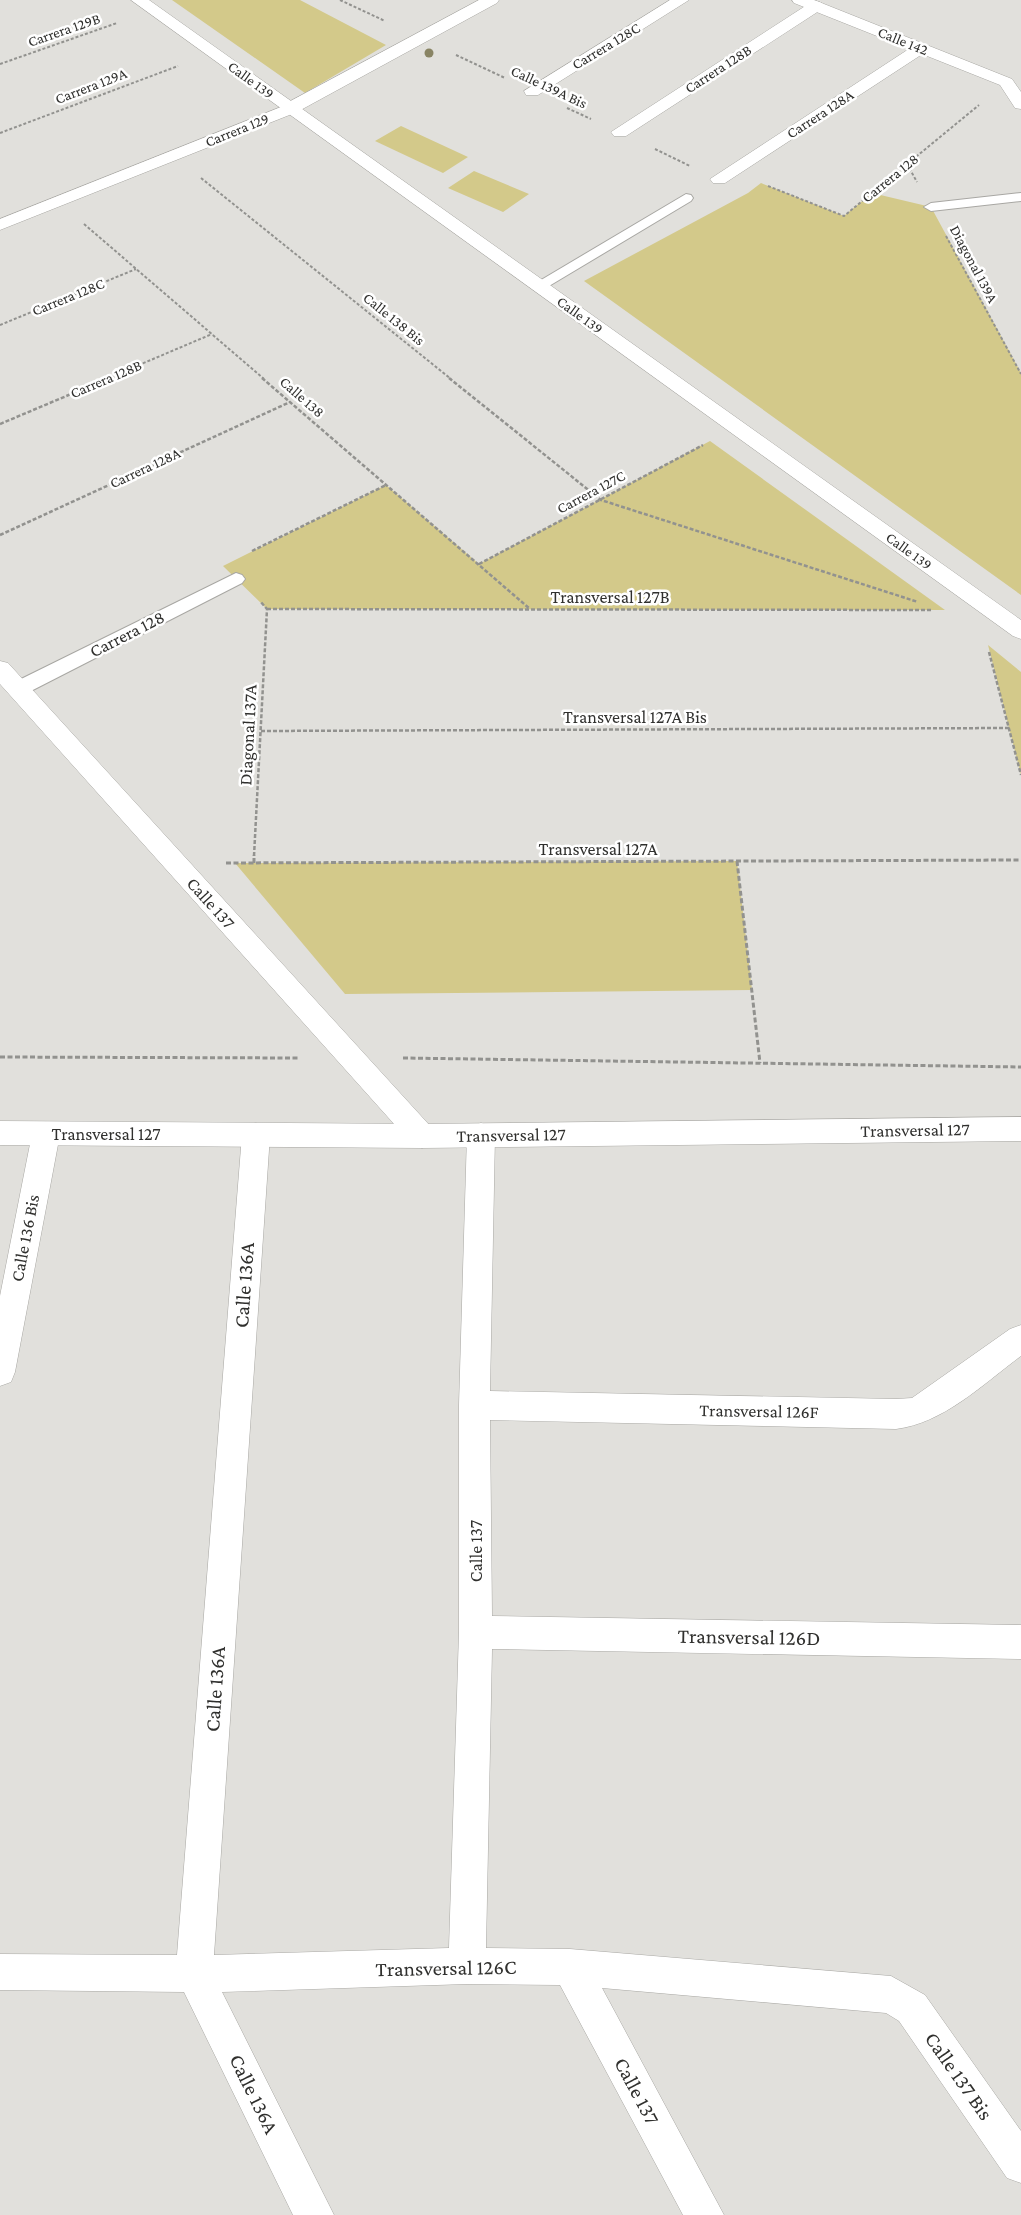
<svg xmlns="http://www.w3.org/2000/svg" width="1021" height="2215" viewBox="0 0 1021 2215" font-family="'Crimson Pro',serif">
<style>
.green{fill:#d3c98a}
.lines{fill:none;stroke-linecap:round;stroke-linejoin:round}
.service-casing{stroke:#a8a7a3;stroke-width:2}
.minor-casing{stroke:#a8a7a3;stroke-width:1}
.tertiary-casing{stroke:#a8a7a3;stroke-width:1}
.secondary-casing{stroke:#a8a7a3;stroke-width:1}
.path-far2{stroke:#92928f;stroke-width:2;stroke-dasharray:3 2;stroke-linecap:butt}
.path-far1{stroke:#92928f;stroke-width:2.5;stroke-dasharray:4 2;stroke-linecap:butt}
.path{stroke:#92928f;stroke-width:3;stroke-dasharray:5 2.5;stroke-linecap:butt}
.service{fill:#fff;fill-rule:evenodd}
.minor{fill:#fff;fill-rule:evenodd}
.tertiary{fill:#fff;fill-rule:evenodd}
.secondary{fill:#fff;fill-rule:evenodd}
.tree{fill:#898464}
.labels{text-anchor:middle;dominant-baseline:central;stroke-width:5;stroke-linejoin:round;paint-order:stroke}
.far-street-label{font-size:15px;fill:#30302e;stroke:#fff}
.street-label{font-size:18px;fill:#30302e;stroke:#fff}
.near-street-label{font-size:21px;fill:#30302e;stroke:#fff}
</style>
<rect width="100%" height="100%" fill="#e1e0dc"/>
<path class="green" d="M172,0h128l86,45 -81,48z
M401,126l67,31 -25,16 -68,-32z
M474,171l55,23 -26,18 -55,-24z
M761,183l83,33 28,-23 59,14 90,166v222l-437,-314 164,-88z
M710,441l235,169 -678,-1 -44,-43 163,-81 93,79z
M988,645l33,27v103z
M737,861l15,129 -407,4 -110,-131z"/>
<g class="lines">
<defs>
<path id="service" d="M1021,193v8l-90,10 -7,-4 7,-4z
M686,194l5,1 2,3 -2,3 -147,88 -5,2 -8,-5z
M236,573l6,2 3,4 -3,4 -217,111 -7,2 -7,-2 -2,-5 2,-5z"/>
<path id="minor" d="M670,0h19l-151,95h-12l-2,-4z
M816,1l6,2 2,3 -2,3 -196,127h-12l-3,-4 199,-129z
M921,43l8,5 -2,3 -202,132h-12l-3,-4 205,-134z
M291,103l6,1 2,4 -2,4 -297,118v-11z
M0,661l8,2 424,465 4,8 -4,8 -10,4 -10,-4 -412,-460z
M46,1122l10,4 4,8 -45,238 -4,10 -11,4v-90l32,-162 4,-8z
M256,1123l10,4 4,8 -56,820 235,-7 10,-316v-227l8,-270 4,-8 10,-4 10,4 4,8 -5,256 406,8 16,-1 98,-69 11,-4v31c-38,28 -77,67 -125,73l-406,-9 2,196 529,9v34l-529,-10 -6,299 84,1 321,27 34,19 96,136v52l-14,-5 -108,-157 -13,-8 -284,-25 122,227h-41l-123,-230 -93,-1 -245,8 112,223h-41l-109,-223 -184,-2v-36l177,1 65,-820 4,-8z"/>
<path id="tertiary" d="M479,0h20l-2,3 -200,109h-12l-2,-4 2,-4z
M792,0h22l198,79 9,13v17l-6,-1 -15,-23 -206,-82z"/>
<path id="secondary" d="M131,0h18l872,620v19l-8,-3z
M1021,1117v24l-599,7 -422,-3v-24l422,3z"/>
</defs>
<use href="#service" class="service-casing"/>
<use href="#minor" class="minor-casing"/>
<use href="#tertiary" class="tertiary-casing"/>
<use href="#secondary" class="secondary-casing"/>
<path class="path-far2" d="M340,0l45,21
M456,55l49,23
M0,64l117,-41
M567,108l24,11
M0,133l178,-67
M655,149l35,17
M907,164l10,18
M201,178l250,201
M768,186l76,30 135,-111
M84,224l180,155
M946,236l75,138
M0,325l136,-56
M106,379l106,-45"/>
<path class="path-far1" d="M262,378l268,231
M449,378l152,122 317,102
M0,424l109,-46
M0,535l290,-133
M252,551l134,-66
M479,564l224,-119
M267,609l665,1
M989,652l32,123
M261,731l748,-3
M254,856l13,-247 -7,-8"/>
<path class="path" d="M737,861l23,202
M226,863l795,-3
M254,863v-8
M0,1057l299,1
M403,1058l618,9"/>
<use href="#service" class="service"/>
<use href="#minor" class="minor"/>
<use href="#tertiary" class="tertiary"/>
<use href="#secondary" class="secondary"/>
</g>
<circle class="tree" cx="429" cy="53" r="4.5"/>
<g class="labels">
<g class="far-street-label">
<text transform="translate(64 30) rotate(-19)">Carrera 129B</text>
<text transform="translate(903 41) rotate(22)">Calle 142</text>
<text transform="translate(606 46) rotate(-31)">Carrera 128C</text>
<text transform="translate(718 69) rotate(-33)">Carrera 128B</text>
<text transform="translate(251 80) rotate(36)">Calle 139</text>
<text transform="translate(91 86) rotate(-21)">Carrera 129A</text>
<text transform="translate(549 87) rotate(25)">Calle 139A Bis</text>
<text transform="translate(820 114) rotate(-33)">Carrera 128A</text>
<text transform="translate(237 130) rotate(-22)">Carrera 129</text>
<text transform="translate(890 178) rotate(-39)">Carrera 128</text>
<text transform="translate(974 264) rotate(62)">Diagonal 139A</text>
<text transform="translate(68 297) rotate(-22)">Carrera 128C</text>
<text transform="translate(580 315) rotate(36)">Calle 139</text>
<text transform="translate(394 319) rotate(39)">Calle 138 Bis</text>
<text transform="translate(106 379) rotate(-23)">Carrera 128B</text>
<text transform="translate(302 397) rotate(41)">Calle 138</text>
<text transform="translate(145 468) rotate(-25)">Carrera 128A</text>
<text transform="translate(591 492) rotate(-28)">Carrera 127C</text>
<text transform="translate(909 551) rotate(36)">Calle 139</text>
</g>
<g class="street-label">
<text x="610" y="597">Transversal 127B</text>
<text transform="translate(127 634) rotate(-27)">Carrera 128</text>
<text x="635" y="717">Transversal 127A Bis</text>
<text transform="translate(248 735) rotate(-87)">Diagonal 137A</text>
<text x="598" y="849">Transversal 127A</text>
<text transform="translate(211 903) rotate(48)">Calle 137</text>
<text transform="translate(915 1130) rotate(-1)">Transversal 127</text>
<text x="106" y="1134">Transversal 127</text>
<text transform="translate(511 1135) rotate(-1)">Transversal 127</text>
<text transform="translate(25 1238) rotate(-79)">Calle 136 Bis</text>
<text transform="translate(759 1411) rotate(1)">Transversal 126F</text>
<text transform="translate(476 1551) rotate(-90)">Calle 137</text>
</g>
<g class="near-street-label">
<text transform="translate(244 1285) rotate(-86)">Calle 136A</text>
<text transform="translate(749 1637) rotate(1)">Transversal 126D</text>
<text transform="translate(215 1689) rotate(-86)">Calle 136A</text>
<text transform="translate(446 1968) rotate(-1)">Transversal 126C</text>
<text transform="translate(959 2076) rotate(55)">Calle 137 Bis</text>
<text transform="translate(637 2091) rotate(62)">Calle 137</text>
<text transform="translate(254 2094) rotate(64)">Calle 136A</text>
</g>
</g>
</svg>
